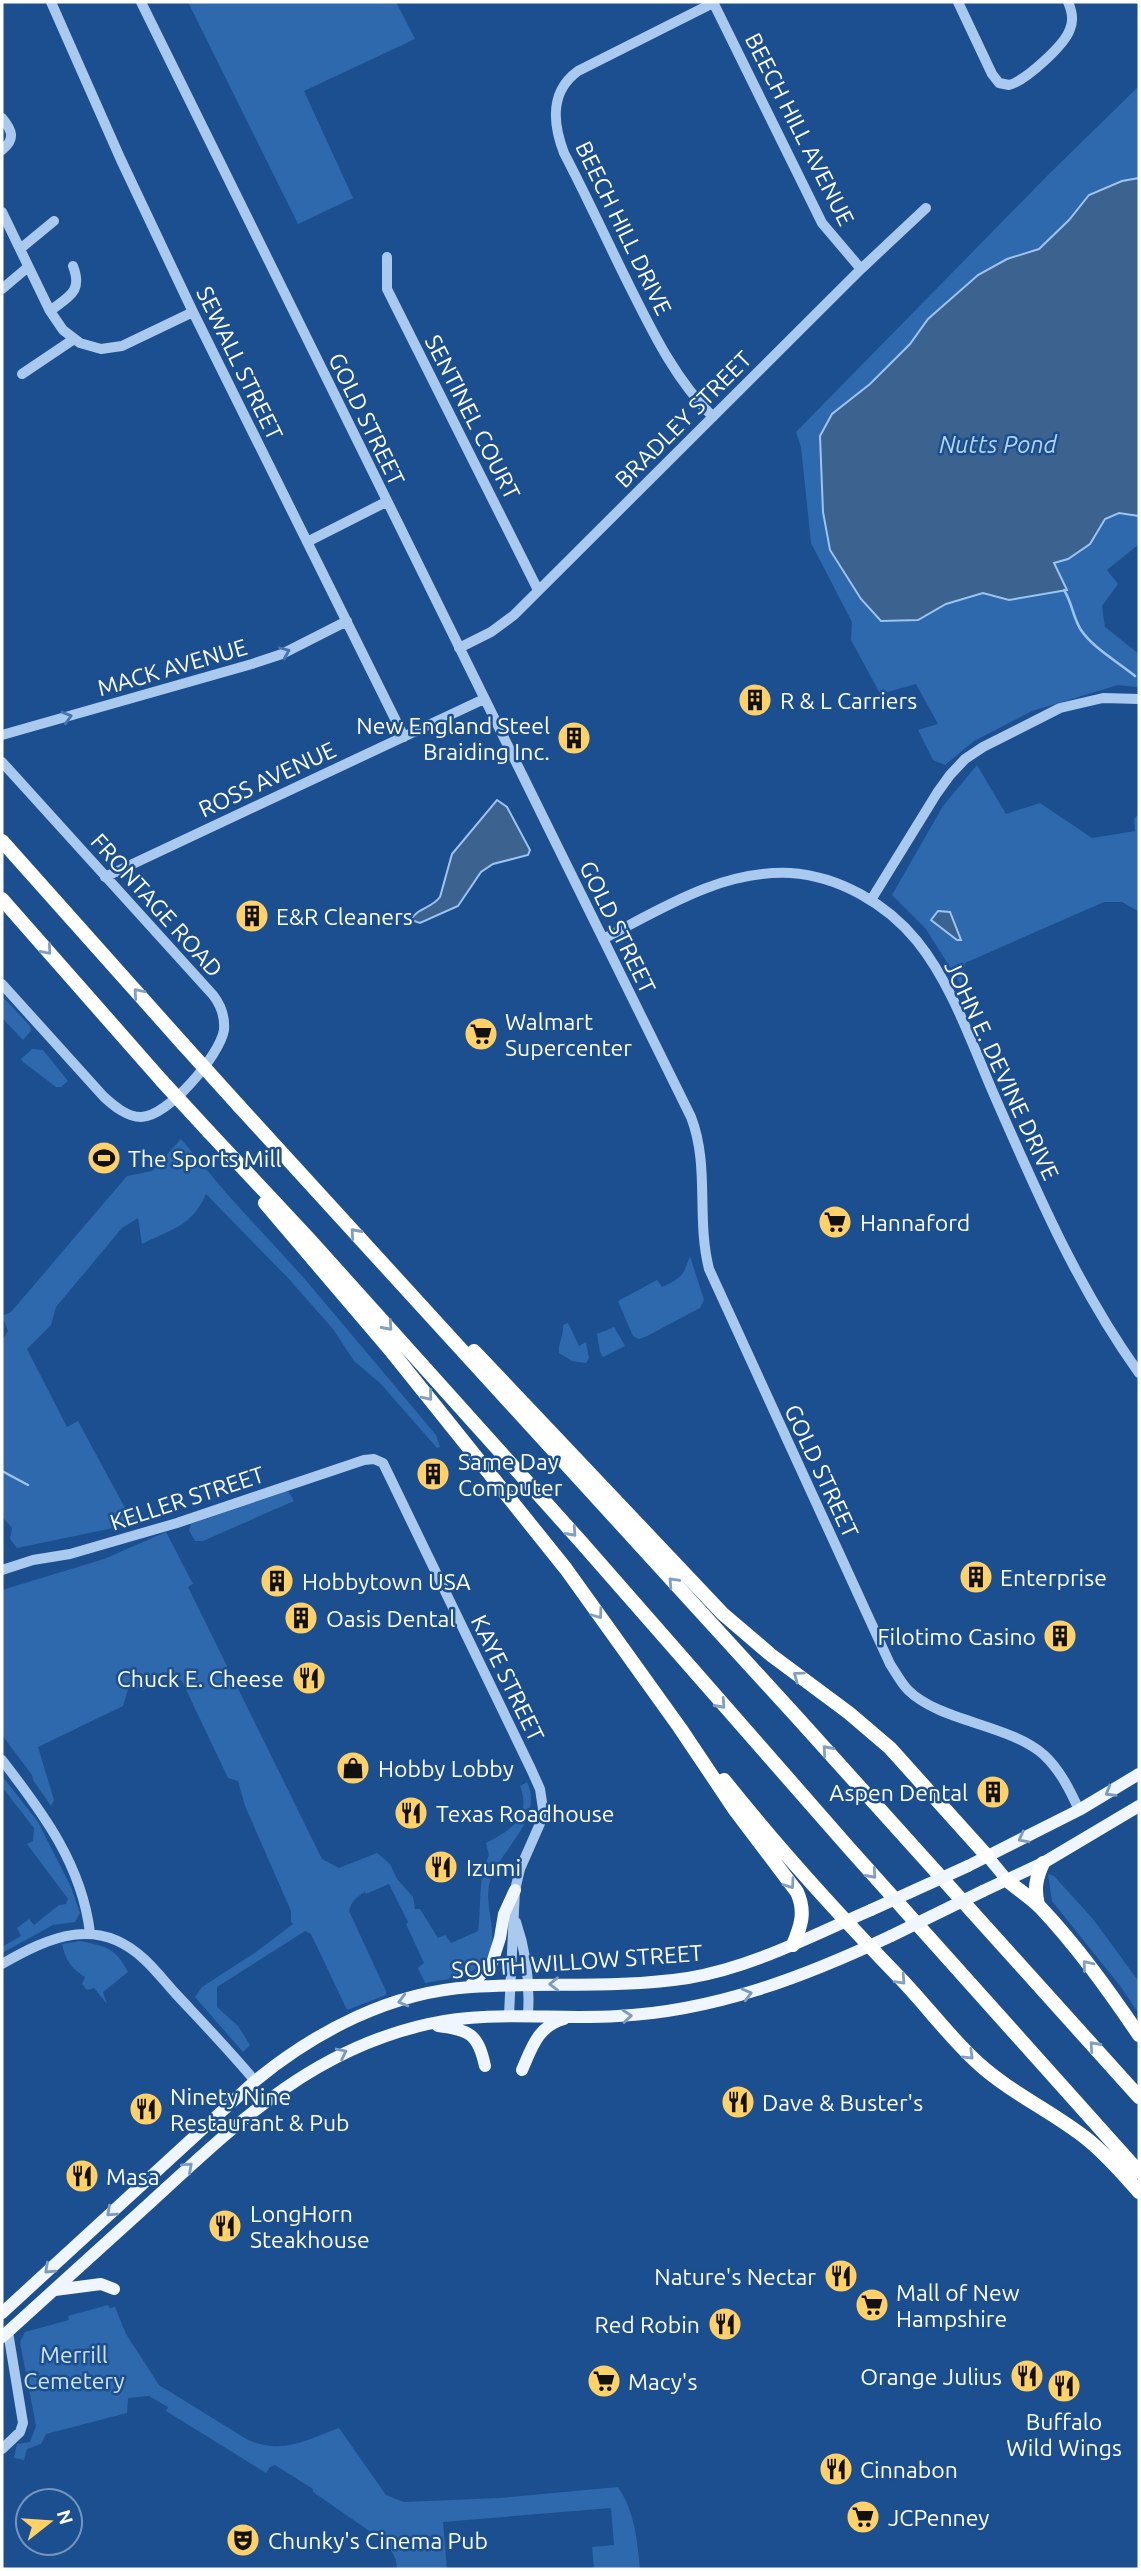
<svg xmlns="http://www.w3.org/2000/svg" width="1141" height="2571" viewBox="0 0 1141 2571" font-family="Ubuntu,sans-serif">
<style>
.green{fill:#2e69ad}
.water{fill:#3c6290;stroke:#9cc4f0;stroke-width:2}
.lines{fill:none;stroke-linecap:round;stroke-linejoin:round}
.stream{stroke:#9cc4f0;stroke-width:2.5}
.minor{stroke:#a9c9ee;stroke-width:10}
.major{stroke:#f0f6ff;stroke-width:12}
.highway{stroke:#fff;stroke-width:14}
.major-bridge{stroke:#f0f6ff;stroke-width:12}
.highway-bridge{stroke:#fff;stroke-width:14}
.oneway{stroke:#4674ac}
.oneway2{stroke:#829ec1}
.oneway3{stroke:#7b9ac1}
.labels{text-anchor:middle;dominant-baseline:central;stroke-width:5;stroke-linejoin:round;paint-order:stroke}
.street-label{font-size:23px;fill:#fff;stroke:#1b4f8f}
.poi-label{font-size:23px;fill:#fff;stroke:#1b4f8f;text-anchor:start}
.park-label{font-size:23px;fill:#cfe3fa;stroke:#1b4f8f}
.water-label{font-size:24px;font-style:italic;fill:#b5d3f5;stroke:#1b4f8f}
</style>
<rect width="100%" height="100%" fill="#1b4f8f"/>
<path class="green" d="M188,2h208l19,37 -111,52 49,107 -55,26z
M1139,86v92l-17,3 -33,14 -20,25 -30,29 -32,10 -29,16 -50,44 -18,25 -40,40 -38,30 -10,60 1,38 95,108 28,-16 37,-11 26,6 58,-9 -13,-27 14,-4 22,-15 15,-24 14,-7 20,3v28l-32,26 11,14 -16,22 3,21 34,27v31l-3,2 -18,-2 -86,26 -58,30 -29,24 -12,-5 -15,-30 20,-6 -22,-40 -32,9 -1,6 -32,-59 1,-18 -41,-79 -10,-96 -5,-15 253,-258z
M977,765l29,49 34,-11 52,35 43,-7 -1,-12 5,-5v98l-17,-10h-18l-139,61 -4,22 -35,-56 -34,-34 51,-89z
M2,996l28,30 1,5 -8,9 -21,-22z
M32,1049l11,1 25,31 -7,6h-5l-33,-25 -2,-3z
M181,1139l46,55 77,84 132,157 4,12 -3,1 -57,-65 -26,-22 -21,-32 -45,-51 -82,-84c-14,32 -34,35 -64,50l-4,-26 -16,10 -66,79 -5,18 -24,24 40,78 11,-6 53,98 10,-2 1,5 -125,26 -7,-9 2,-11 -10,-11v-177l6,-9 -6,-15 9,-4 116,-136 25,-5z
M690,1256l14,44 -4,8 -53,28 -8,3 -6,-3 -15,-35 39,-21 5,7c20,-9 21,-11 28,-31z
M568,1323l11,23 7,-4 3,16 -3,5 -14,-2 -13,-8c-1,-11 5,-17 4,-28z
M614,1327l11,19 -22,11 -3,-5 -3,-18z
M288,1491l6,10 -91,40h-8l-6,-11 2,-6z
M166,1532l27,52 -5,3 134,272 17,9 38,-15 13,11 7,15 16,18 2,12h5l18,29 7,-3 6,8 27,-12c4,-27 -1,-51 11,-76l-3,-12c25,-13 46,-26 34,-57l7,-4c17,36 -24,65 -36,96 -10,25 10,55 -4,79 -12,20 -40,22 -62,26l-7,-15 6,-5 -18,-39 2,-2 -19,-38 -23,10 -1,-2c-8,4 -14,10 -16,19l37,80v4l-39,15 -36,-76 -6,-3 -88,56v20l21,19 12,19 -7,7 -48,-55 7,-10 54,-35 37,-28 -2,-2v-11l-46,-105 -7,-25 -10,-3 -46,-97 -9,-5 -30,14 -14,-4 -6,20 -85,41 16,53 -3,6 -18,-26 -1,-5 -30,-40v-145l102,-31z
M2,1776l36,46 33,65 9,26 -5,9 -22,3 -51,28v-6l19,-11 -4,-8 12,-9 5,6 25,-20 7,-1 2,-5 -41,-55 6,-3 1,-13 -32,-41z
M1048,1874l6,2 39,43 44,60 2,4v31l-18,-27 -69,-86z
M80,1941c27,6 35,6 48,31l-25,20 4,12 -13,-16 -7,2 -5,-6 3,-7c-14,-9 -19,-16 -23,-33z
M108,2305l2,3 5,-1 11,27 33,51 89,55c35,15 58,0 91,-12l47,67 18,7 96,-4 118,-11c17,25 19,53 22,82h-46l-2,-22 22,-2 -3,-37 -168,14 4,47h-50l-1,-9 -8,-16 -75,-52v-3l-38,-24 -5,2 -4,6 -100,-62 2,-4 -19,-11 -21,2 -1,15 -81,21 -5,10 -14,5 -3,11 -10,-2 3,-14 13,-2 6,-16 -16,-84 5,-10 44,-12 -1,-4z"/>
<path class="water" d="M1139,178v338l-20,-3 -14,6 -15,25 -22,15 -14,4 13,27 -58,10 -26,-7 -37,11 -28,16 -37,1 -20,-22 -31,-49 -7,-38 -3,-76 12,-22 38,-30 40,-40 18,-25 50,-44 29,-16 32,-10 30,-29 20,-25 33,-14z
M497,800l10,7 23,43 -2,5 -35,9 -12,8 -23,34 -38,17 -9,-3c6,-12 21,-12 29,-23l12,-43z
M938,911l12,1 11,28h-4l-26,-20z"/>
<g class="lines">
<path class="stream" d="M1064,590c8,12 9,28 17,40 12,18 37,32 54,46
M2,1471l26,14"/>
<path class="minor" d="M51,2l70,158 72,152 211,425
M141,2l550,1115c19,49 5,101 18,152l181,395c6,9 11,19 18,26 32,32 101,34 136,65 16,15 26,35 35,55
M713,2l109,221 39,46
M958,2l34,72 7,9 10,2c16,-4 56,-40 61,-56 4,-9 2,-18 -2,-27
M2,118c10,12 14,21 0,32
M2,212l48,99 13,19 17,13 21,6 21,-3 71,-34
M20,249l34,-28
M387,257v32l151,301
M2,289l26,-22
M50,311c19,-15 33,-19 23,-45
M22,374l52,-35
M713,417c-38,-38 -60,-84 -84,-132 -22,-44 -42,-88 -65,-132 -11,-29 -15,-61 14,-82l135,-68
M307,542l79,-40
M459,648l32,-16 23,-17 347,-346 65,-61
M2,735l250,-71 30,-10 65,-33
M2,762l211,233c7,9 12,22 11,35 -4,25 -56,87 -83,87 -14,0 -27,-11 -37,-20l-102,-113
M105,877l379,-178
M871,900l66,-107 13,-18 15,-16 18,-12 77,-39 43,-10 36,1
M603,939c58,-30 118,-69 187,-66 49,3 97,31 127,68 35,43 56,106 78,156 42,96 83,191 144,276
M2,1570l31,-10 37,-6 107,-31 187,-63 10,-1 9,4 148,306 9,20 3,20 -1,10 -22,50 -5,21 -6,125
M2,1760c41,53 80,105 88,173
M516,1922c11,32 14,60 12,93
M2,1964c47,-27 95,-49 142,-5 11,10 21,23 32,35 27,29 54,57 79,87
M2,2449l18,-17 3,-9 -15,-91"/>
<path class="major" d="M988,1857l19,23
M968,1866l111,-56 60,-36
M983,1891l60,-28 96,-57
M469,1987l23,-24 8,-25 4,-24 11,-24
M438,2026c32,4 40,8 47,40
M522,2070c10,-23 16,-44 42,-51
M55,2290l46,-6 13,5
M2,2313l253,-232c61,-50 136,-89 216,-94 72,-5 145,2 217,-9 65,-11 123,-42 183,-68
M2,2337c49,-45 99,-90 149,-135 85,-78 160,-152 277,-178 63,-14 126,-4 190,-8 97,-5 186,-39 273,-80"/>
<path class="highway" d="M2,841l181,203
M2,899l160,182
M239,1106l556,609 344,382
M209,1132l101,108 272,303 267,305 290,324
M265,1203l127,149 174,217 114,159 55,82 62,82c9,20 4,34 -4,53
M474,1351l249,263 48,41 78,58 41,35 98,109
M724,1780c55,69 114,134 176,198 27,28 50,60 79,86 32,29 74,48 108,75 20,16 36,35 52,53
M1007,1880c10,9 23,17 33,27 37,39 69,84 99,128
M1038,1905c-4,-16 -2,-27 5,-42"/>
<path class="major-bridge" d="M871,1910l97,-44
M891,1936l92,-45"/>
<path class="highway-bridge" d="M183,1044l56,62
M162,1081l47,51"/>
</g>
<defs><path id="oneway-chevron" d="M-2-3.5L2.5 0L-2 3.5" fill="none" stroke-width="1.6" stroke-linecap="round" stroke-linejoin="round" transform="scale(1.75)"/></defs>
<g class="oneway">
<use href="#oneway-chevron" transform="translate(285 652) rotate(-23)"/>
<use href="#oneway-chevron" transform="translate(67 717) rotate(-16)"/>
</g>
<g class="oneway2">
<use href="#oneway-chevron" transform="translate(47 950) rotate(49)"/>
<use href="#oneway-chevron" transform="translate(138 993) rotate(-131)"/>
<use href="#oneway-chevron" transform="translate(355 1233) rotate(-132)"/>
<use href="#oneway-chevron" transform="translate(388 1326) rotate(48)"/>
<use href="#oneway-chevron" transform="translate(428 1396) rotate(51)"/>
<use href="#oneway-chevron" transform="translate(572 1532) rotate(48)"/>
<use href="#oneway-chevron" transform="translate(673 1582) rotate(-133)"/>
<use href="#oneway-chevron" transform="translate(598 1614) rotate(54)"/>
<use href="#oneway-chevron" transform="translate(798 1676) rotate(-144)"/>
<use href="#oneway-chevron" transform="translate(721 1704) rotate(48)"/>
<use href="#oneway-chevron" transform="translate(827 1750) rotate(-132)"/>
<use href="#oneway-chevron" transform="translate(872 1874) rotate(48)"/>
<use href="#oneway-chevron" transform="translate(790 1884) rotate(55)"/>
<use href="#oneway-chevron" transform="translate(1087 1965) rotate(-129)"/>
<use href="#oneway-chevron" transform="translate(901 1980) rotate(47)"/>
<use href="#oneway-chevron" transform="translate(1094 2046) rotate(-132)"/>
<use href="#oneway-chevron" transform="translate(969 2055) rotate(44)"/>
</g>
<g class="oneway3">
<use href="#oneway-chevron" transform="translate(1110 1792) rotate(149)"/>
<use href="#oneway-chevron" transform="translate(1023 1838) rotate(152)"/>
<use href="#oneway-chevron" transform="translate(554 1984) rotate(179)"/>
<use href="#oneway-chevron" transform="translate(747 1994) rotate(-15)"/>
<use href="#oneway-chevron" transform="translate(403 2001) rotate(165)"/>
<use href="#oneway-chevron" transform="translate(627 2016) rotate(-5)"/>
<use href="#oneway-chevron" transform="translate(342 2053) rotate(-26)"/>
<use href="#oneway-chevron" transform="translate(188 2167) rotate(-42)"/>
<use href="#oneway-chevron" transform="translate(111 2212) rotate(138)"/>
<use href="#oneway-chevron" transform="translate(49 2269) rotate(137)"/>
</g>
<defs>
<symbol id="building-disc" viewBox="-11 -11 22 22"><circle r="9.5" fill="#ffd166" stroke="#1b4f8f"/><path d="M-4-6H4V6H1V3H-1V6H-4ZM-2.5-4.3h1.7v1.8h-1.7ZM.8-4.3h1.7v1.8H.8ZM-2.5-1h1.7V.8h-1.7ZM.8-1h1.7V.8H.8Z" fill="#111"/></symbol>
<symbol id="supermarket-disc" viewBox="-11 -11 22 22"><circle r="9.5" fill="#ffd166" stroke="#1b4f8f"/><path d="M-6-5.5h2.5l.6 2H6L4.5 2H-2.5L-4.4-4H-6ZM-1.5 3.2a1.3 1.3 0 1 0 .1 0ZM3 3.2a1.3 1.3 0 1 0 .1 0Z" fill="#111"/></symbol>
<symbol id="stadium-disc" viewBox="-11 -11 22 22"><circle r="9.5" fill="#ffd166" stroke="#1b4f8f"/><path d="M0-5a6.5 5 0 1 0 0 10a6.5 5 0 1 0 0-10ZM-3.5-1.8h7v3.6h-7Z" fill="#111"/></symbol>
<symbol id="restaurant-disc" viewBox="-11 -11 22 22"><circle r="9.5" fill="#ffd166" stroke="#1b4f8f"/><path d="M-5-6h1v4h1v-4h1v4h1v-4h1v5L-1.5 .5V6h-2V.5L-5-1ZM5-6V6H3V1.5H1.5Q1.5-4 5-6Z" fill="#111"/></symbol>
<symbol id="shop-disc" viewBox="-11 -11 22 22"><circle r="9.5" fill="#ffd166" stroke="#1b4f8f"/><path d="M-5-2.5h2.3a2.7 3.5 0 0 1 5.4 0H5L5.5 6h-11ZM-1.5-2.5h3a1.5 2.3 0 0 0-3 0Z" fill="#111"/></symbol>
<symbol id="theatre-disc" viewBox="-11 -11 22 22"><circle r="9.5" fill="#ffd166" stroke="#1b4f8f"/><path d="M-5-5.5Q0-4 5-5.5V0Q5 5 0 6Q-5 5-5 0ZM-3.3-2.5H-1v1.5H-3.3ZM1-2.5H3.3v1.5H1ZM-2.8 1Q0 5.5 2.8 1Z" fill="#111"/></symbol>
</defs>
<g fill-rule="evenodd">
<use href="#building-disc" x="736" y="681" width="38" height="38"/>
<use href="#building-disc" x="555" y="719" width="38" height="38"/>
<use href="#building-disc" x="233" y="897" width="38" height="38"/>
<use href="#supermarket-disc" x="462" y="1015" width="38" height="38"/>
<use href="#stadium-disc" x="85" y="1139" width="38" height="38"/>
<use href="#supermarket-disc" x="816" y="1203" width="38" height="38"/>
<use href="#building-disc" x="414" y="1455" width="38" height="38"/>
<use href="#building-disc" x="957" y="1558" width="38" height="38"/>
<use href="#building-disc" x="258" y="1562" width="38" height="38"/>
<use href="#building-disc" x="282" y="1599" width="38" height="38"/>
<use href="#building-disc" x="1041" y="1617" width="38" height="38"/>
<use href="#restaurant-disc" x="290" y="1659" width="38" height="38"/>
<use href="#shop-disc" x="334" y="1749" width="38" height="38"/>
<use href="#building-disc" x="974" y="1773" width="38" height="38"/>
<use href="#restaurant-disc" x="392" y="1794" width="38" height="38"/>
<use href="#restaurant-disc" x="422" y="1848" width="38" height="38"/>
<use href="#restaurant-disc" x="719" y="2083" width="38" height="38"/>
<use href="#restaurant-disc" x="127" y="2090" width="38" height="38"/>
<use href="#restaurant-disc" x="63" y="2157" width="38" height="38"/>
<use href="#restaurant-disc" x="206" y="2207" width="38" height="38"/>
<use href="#restaurant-disc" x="822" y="2257" width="38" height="38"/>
<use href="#supermarket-disc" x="853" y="2286" width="38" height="38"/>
<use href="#restaurant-disc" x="706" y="2305" width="38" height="38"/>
<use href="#restaurant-disc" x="1008" y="2357" width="38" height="38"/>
<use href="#supermarket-disc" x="585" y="2362" width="38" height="38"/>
<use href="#restaurant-disc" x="1045" y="2367" width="38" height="38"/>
<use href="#restaurant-disc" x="817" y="2450" width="38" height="38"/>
<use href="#supermarket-disc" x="844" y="2498" width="38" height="38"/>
<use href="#theatre-disc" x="224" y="2521" width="38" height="38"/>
</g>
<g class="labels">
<g class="street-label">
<text transform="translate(800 129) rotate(63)">BEECH HILL AVENUE</text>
<text transform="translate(624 228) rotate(64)">BEECH HILL DRIVE</text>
<text transform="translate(240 363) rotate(64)">SEWALL STREET</text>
<text transform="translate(473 417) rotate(63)">SENTINEL COURT</text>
<text transform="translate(367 419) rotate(64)">GOLD STREET</text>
<text transform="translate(683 419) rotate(-45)">BRADLEY STREET</text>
<text transform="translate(172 667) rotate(-16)">MACK AVENUE</text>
<text transform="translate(267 779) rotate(-25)">ROSS AVENUE</text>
<text transform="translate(157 905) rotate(48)">FRONTAGE ROAD</text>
<text transform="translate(618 927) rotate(64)">GOLD STREET</text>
<text transform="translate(1002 1070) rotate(65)">JOHN E. DEVINE DRIVE</text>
<text transform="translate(822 1471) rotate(65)">GOLD STREET</text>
<text transform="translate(187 1498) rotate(-18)">KELLER STREET</text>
<text transform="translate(508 1678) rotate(64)">KAYE STREET</text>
<text transform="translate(577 1961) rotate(-4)">SOUTH WILLOW STREET</text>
</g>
<g class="poi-label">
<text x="780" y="700">R &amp; L Carriers</text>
<text x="550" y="725" text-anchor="end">New England Steel<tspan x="550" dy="26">Braiding Inc.</tspan></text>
<text x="276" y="916">E&amp;R Cleaners</text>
<text x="505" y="1021">Walmart<tspan x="505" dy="26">Supercenter</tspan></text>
<text x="128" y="1158">The Sports Mill</text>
<text x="860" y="1222">Hannaford</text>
<text x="458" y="1461">Same Day<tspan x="458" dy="26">Computer</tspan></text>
<text x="1000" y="1577">Enterprise</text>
<text x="302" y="1581">Hobbytown USA</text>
<text x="326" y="1618">Oasis Dental</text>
<text x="1036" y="1636" text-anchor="end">Filotimo Casino</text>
<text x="284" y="1678" text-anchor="end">Chuck E. Cheese</text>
<text x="378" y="1768">Hobby Lobby</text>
<text x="968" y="1792" text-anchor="end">Aspen Dental</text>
<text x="436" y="1813">Texas Roadhouse</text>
<text x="466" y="1867">Izumi</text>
<text x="170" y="2096">Ninety Nine<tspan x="170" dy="26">Restaurant &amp; Pub</tspan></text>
<text x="762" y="2102">Dave &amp; Buster's</text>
<text x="106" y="2176">Masa</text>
<text x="250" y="2213">LongHorn<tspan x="250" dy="26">Steakhouse</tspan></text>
<text x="816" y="2276" text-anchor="end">Nature's Nectar</text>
<text x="896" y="2292">Mall of New<tspan x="896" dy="26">Hampshire</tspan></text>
<text x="700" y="2324" text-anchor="end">Red Robin</text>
<text x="1002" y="2376" text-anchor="end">Orange Julius</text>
<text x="628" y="2381">Macy's</text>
<text x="1064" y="2421" text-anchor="middle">Buffalo<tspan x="1064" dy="26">Wild Wings</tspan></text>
<text x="860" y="2469">Cinnabon</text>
<text x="888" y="2517">JCPenney</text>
<text x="268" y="2540">Chunky's Cinema Pub</text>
</g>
<g class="park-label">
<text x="74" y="2354">Merrill<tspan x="74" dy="26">Cemetery</tspan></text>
</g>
<g class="water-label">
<text x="998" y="444">Nutts Pond</text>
</g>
</g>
<rect width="1141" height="2571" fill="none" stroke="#ffffff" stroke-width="7"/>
<g transform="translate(49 2522) rotate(73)"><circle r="33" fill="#1b4f8f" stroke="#7695bc" stroke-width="2"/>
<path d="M0-5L12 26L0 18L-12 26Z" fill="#ffd166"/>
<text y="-10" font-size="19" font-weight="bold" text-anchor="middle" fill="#ffffff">N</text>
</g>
</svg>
